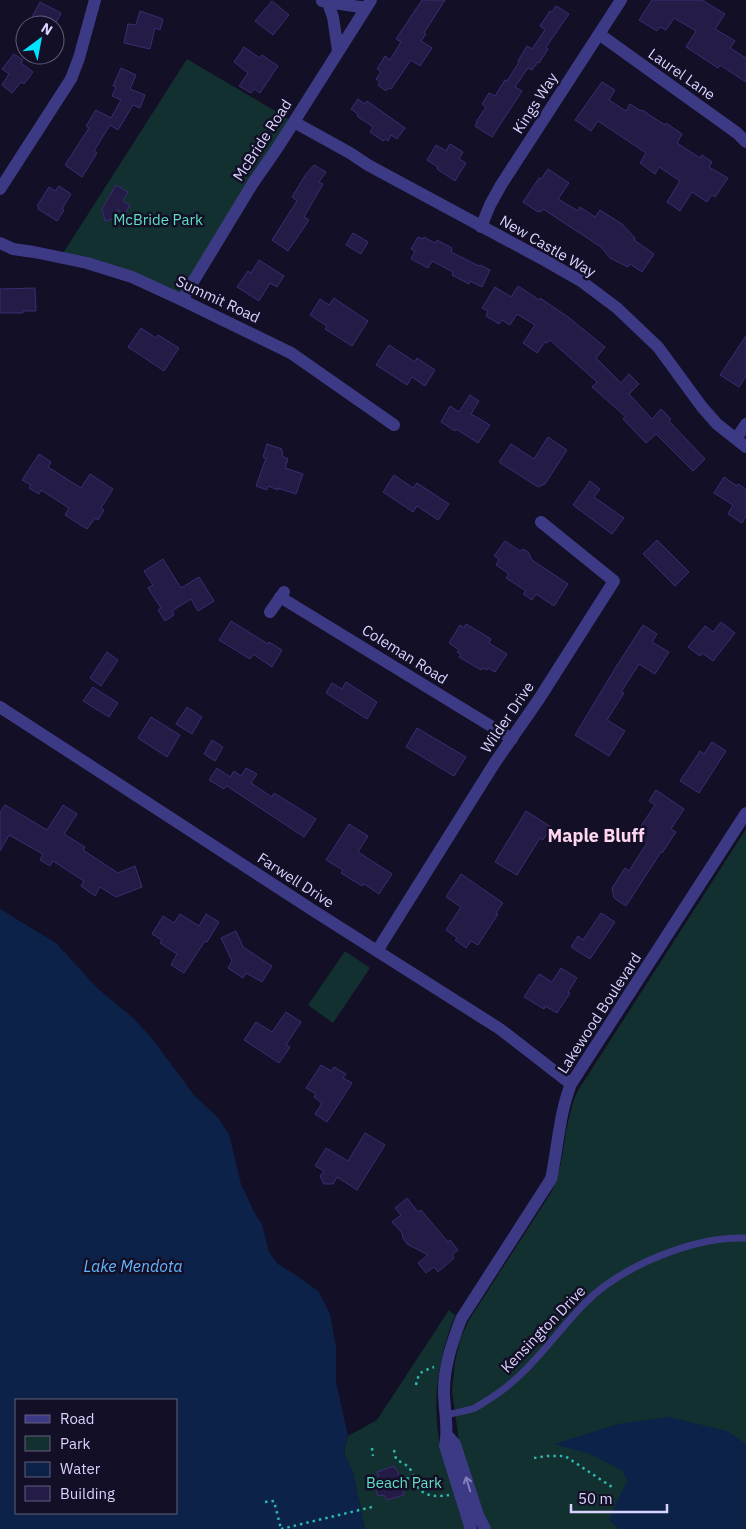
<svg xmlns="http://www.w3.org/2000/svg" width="746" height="1529" viewBox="0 0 746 1529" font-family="'IBM Plex Sans',sans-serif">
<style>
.green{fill:#12302f}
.water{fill:#0c2248;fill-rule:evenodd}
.building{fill:#241b47;stroke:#3b2d73}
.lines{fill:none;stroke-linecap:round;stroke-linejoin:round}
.path{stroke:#2fb8b0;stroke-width:2.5;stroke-dasharray:2.5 4;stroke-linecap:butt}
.service{stroke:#3d3a85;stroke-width:7}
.minor{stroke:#3d3a85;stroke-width:12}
.oneway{stroke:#837fbc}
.labels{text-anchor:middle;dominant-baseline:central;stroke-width:5;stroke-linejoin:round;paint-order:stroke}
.street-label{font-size:15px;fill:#d9d4ff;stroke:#130f26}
.park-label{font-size:15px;fill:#5fe0c0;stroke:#130f26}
.water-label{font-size:16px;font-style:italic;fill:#62b6ff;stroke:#130f26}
.quarter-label{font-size:18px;font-weight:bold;fill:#ffd6f0;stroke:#130f26}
</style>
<rect width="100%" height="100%" fill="#130f26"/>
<path class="green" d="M187,59l107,63 -112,178 -122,-42z
M746,829v700h-261l-26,-88 -7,-50 3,-29 5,-22 9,-20 83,-129 9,-28 6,-37 7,-27 5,-10z
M345,951l25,17 -37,55 -25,-18z
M449,1310l6,5c-18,46 -25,94 -12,143 2,8 7,16 10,25 6,15 12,31 18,46h-106l-12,-57 -8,-16 -1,-6 4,-14 29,-16z"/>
<path class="water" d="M0,909l56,34 40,44 36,30 18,19 44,59 24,23 11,16 12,50 14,30 7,10 7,28 9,12 18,11 23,17 11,22 6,33v35l12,54 -4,13 1,7 8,16 12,57h-365zM16,1400h160v113h-160z
M669,1417l58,14 19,13v85h-128l-9,-10 18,-38 -4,-10 -33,-17 -36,-10 64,-20z"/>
<path class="building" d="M422,0h23l-21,33 2,1 -5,7 11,7 -12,18 -9,-6 -20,29 -3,-1 -2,3 -8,-6 2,-3 -4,-3 5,-7 -4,-3 8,-13 5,4 11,-18 -5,-3z
M652,0h50l23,14 -10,15 20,12 -5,7 16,10v24l-26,-17 -2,3 -32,-21 10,-16 -22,-13 -8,12 -6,-3 -3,4 -18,-11z
M272,1l17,14 -16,20 -18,-14z
M40,2l21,11 -6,12h-27z
M556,6l13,8 -23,33 2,2 -9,14 -1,-1 -6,8 -4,-2 -13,19 7,4 -30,46 -17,-11 2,-3 -1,-1 10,-15 -4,-3 7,-11 6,3 10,-16 2,1 12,-19 -1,-1 9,-15 5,3 13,-19 -5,-4 10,-15 2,1z
M140,11l23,8 -3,11 -5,-2 -5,21 -26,-6 4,-19 8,1z
M244,47l16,11 2,-3 16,11 -18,27 -6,-4 -3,4 -12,-7 9,-13 -14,-11z
M14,54l9,6 -2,3 12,9 -9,12 -3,-2 -9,11 -10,-8 7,-11 -7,-5z
M121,68l15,7 -6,14 15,6 -5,13 -7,-3 -15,25 -8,-5 -16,26 3,2 -15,24 -17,-12 24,-37 -3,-2 10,-16 15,8 10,-18 -9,-4 4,-9 -3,-1z
M602,82l13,8 -6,10 17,11 4,-7 11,7 1,-1 23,15 1,-2 16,11 -5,9 23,15 2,-3 10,7 -3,5 19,11 -13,19 -3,-2 -5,7 -15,-10 -12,19 -13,-9 13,-21 -21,-14 -4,7 -15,-11 6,-10 -48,-32 -7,10 -16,-11z
M358,99l7,5 2,-3 38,27 -8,11 -6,-4 -3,6 -3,-2 -2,2 -13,-9 3,-5 -16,-11 1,-2 -7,-5z
M450,144l13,8 -4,7 7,4 -11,18 -18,-12 1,-2 -11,-7 9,-15 10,6z
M314,165l12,7 -7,10 4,2 -19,33 5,3 -21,31 -16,-11 25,-39 -5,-4 3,-5 11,-18z
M548,169l21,14 -11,16 20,12 2,-4 15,10 5,-7 22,14 13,14 -1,2 20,14 -12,18 -12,-8 -2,3 -18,-9 -9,-11 -58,-38 -2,3 -2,-1 -1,1 -15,-10 16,-24 2,1z
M116,185l12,7 -5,9 7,4 -5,9 -7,-4 -5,9 -8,2 -3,-12z
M59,186l12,8 -9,15 2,1 -7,11 -19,-12 1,-2 -2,-1 12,-19 6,4z
M353,233l15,9 -7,12 -15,-9z
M418,237l5,2 1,-2 11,6 2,-3 15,8 -1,4 28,14 1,-1 10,5 -8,17 -12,-6 -1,3 -17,-9 1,-3 -21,-11 -4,7 -17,-9 4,-8 -4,-2z
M259,260l25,16 -7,11 -7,-4 -11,18 -22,-14 11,-16 3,2z
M518,286l21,14 1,-2 28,19 37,30 -9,11 25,25 8,-9 10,10 -10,10 23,25 9,-10 10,10 -2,2 36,38 -12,12 -37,-37 -10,9 -23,-24 3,-2 -34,-30 5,-5 -47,-42 -3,3 -2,-1 -8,11 -14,-10 12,-18 -18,-11 -7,11 -8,-5 -3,4 -13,-8 2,-5 -6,-3 13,-21 16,10z
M35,288l1,23h-13v2h-23v-24z
M334,298l34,23 -16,25 -27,-17 2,-3 -17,-11 10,-16 9,6z
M141,328l15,10 2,-3 21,13 -15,23 -36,-24z
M746,336v40l-7,11 -19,-12z
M389,345l26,17 2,-4 18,12 -10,16 -13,-9 -5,8 -31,-20z
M470,395l9,6 -8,13 19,11 -12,18 -22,-14 -1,2 -14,-9 9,-16 9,6z
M548,437l19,13 -22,34 -7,3 -39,-25 12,-18 23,15z
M267,444l15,5 -1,2 2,1 -1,4 6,3 -3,9 18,6 -7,20 -18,-6v2l-10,-4 -1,4 -11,-4 10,-28 -3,-1z
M39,454l12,8 -3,5 33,21 9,-14 23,15 -12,19 3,2 -6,10 -3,-2 -8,11 -22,-14 4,-7 -28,-18 -2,4 -10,-6 2,-3 -9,-5z
M394,475l19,13 4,-5 32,21 -11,16 -21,-14 -4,6 -30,-20z
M724,477l13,9 1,-2 8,5v27l-4,7 -14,-9 5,-9 -19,-12z
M590,481l10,8 -6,8 30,21 -12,16 -39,-29z
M657,540l32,32 -14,14 -32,-32z
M505,541l15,10 3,-2 5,3 4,8 36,24 -14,22 -18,-12 -4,6 -9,-6 3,-3 -20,-13 3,-4 -13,-9 3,-6 -5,-3z
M163,559l18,29 18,-11 15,24 -16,10 -7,-12 -19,12 2,4 -9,6 -7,-11 3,-2 -13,-20 5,-3 -9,-14z
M231,621l37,23 1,-2 13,8 -10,17 -19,-13 -3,5 -31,-19z
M721,622l14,11 -22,28 -11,-8 -2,3 -12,-9 17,-21 8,6z
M466,624l25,15 -2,4 18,11 -12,18 -7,-4 -1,2 -5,-2 -1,2 -22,-13 2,-3 -4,-2 2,-2 -10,-7 11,-18 4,3z
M643,625l14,9 -5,8 17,10 -14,22 -16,-10 -18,28 3,1 -17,27 18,11 -16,25 -34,-21 41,-68z
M107,652l11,8 -17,26 -11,-8z
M346,682l31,20 -10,17 -41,-26 6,-10 10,6z
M93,687l25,16 -9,14 -26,-16z
M187,707l15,10 -10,17 -16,-10z
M151,717l29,18 -13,22 -29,-19z
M417,728l49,29 -12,19 -48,-29z
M212,740l11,7 -8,14 -11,-7z
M712,742l14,9 -27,42 -19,-12 20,-30 4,3z
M217,768l13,9 4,-6 7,5 5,-8 11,6 -6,9 21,14 2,-4 42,26 -12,18 -77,-51 -3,3 -15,-9z
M656,790l28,19 -13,20 5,3 -14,21 -1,-1 -35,54 -12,-8 -2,-10 13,-20 4,3 18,-28 -12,-8 20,-30 -6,-4z
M5,805l42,25 16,-25 14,9 -13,20 21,13 -2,3 35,23 17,-7 7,21 -26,10 -16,-10 -5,9 -14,-10 3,-5 -31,-20 -3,5 -10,-6 3,-6 -34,-19 -9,16v-39z
M526,811l25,16 -8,13 -3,-2 -23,37 -22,-13z
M349,824l19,12 -10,16 34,22 -13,20 -15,-10 -2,2 -21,-13 2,-3 -17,-10z
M461,874l42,29 -7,10 2,1 -20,31 -7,-4 -5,7 -11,-8 2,-2 -11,-8 15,-23 -15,-10z
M601,913l14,9 -25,37 -19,-12 7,-11 5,4z
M180,914l19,12 7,-12 13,8 -12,20 -2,-1 -21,32 -13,-8 6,-11 -17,-11 2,-3 -10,-6 11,-18 11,7z
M236,931l7,16 29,19 -10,16 -16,-9 -3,5 -15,-10 4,-7 -11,-23z
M561,968l16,10 -9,14 2,1 -13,20 -12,-7 -1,3 -20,-12 15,-23 13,8z
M286,1012l15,10 -15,23 4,2 -11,16 -35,-23 12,-18 16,10z
M321,1065l10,6 3,-4 12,7 -3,4 9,5 -25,39 -12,-8 7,-11 -8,-6 2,-3 -10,-6z
M365,1133l20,12 -28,45 -20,-13 -4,7h-9l-4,-8 4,-5 -9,-5 11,-18 22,13z
M407,1198l11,14 3,-2 27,32 2,-2 8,10 -6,5 2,3 -16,14 -4,-5 -8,6 -8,-10 10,-8 -21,-11 -4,-6 -1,-5 -10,-11 9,-7 -6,-7z
M394,1466l4,6 6,23 -17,5 -3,-5 -6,1 -5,-15 6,-3 -2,-6z"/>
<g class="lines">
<path class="path" d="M416,1385c3,-14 5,-13 18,-18
M372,1448l1,8
M394,1450l2,9c4,3 10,5 13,9 5,5 5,12 8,18 7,11 20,11 32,9
M534,1458l13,-2h18l47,31
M400,1480l15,-3
M265,1502l9,-1 7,28
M281,1529l91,-22"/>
<path class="service" d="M445,1415c10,-2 21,-4 30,-7 5,-3 11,-7 16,-10 38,-24 62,-62 93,-94 37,-38 110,-68 162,-66"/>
<path class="minor" d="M322,1l44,7
M328,3l5,14 5,34
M599,34l138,99 9,9
M294,122l56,31 18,12 178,96 35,20 36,27 41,39 44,60 15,17 29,23
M0,189l71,-110 8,-21 16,-58
M481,227l9,-22 11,-20 120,-185
M0,243l13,6 21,3 53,11 45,14 50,23 109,53 103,72
M182,300l71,-117 25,-36 93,-147
M736,439l10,-15
M280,597l232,142
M270,612l14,-20
M0,707l314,204 186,118 71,55
M377,951l117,-187 45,-65 75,-118 -73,-59
M447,1435l8,9 23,71 7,14
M471,1529l-26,-83c4,-18 -1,-36 -1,-55 0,-25 8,-48 17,-72l90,-140c7,-32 8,-65 20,-95l175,-271"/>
</g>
<defs><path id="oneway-shaft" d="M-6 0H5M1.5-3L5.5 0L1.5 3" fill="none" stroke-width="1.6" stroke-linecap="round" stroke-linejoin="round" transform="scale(1.25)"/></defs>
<use class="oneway" href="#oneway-shaft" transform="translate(468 1484) rotate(-107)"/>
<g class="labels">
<g class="street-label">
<text transform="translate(682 74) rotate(35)">Laurel Lane</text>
<text transform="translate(535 103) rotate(-57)">Kings Way</text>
<text transform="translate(262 140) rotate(-57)">McBride Road</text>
<text transform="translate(548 246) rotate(30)">New Castle Way</text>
<text transform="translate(218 299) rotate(25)">Summit Road</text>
<text transform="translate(405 654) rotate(32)">Coleman Road</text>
<text transform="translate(507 717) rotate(-56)">Wilder Drive</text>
<text transform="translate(296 880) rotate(33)">Farwell Drive</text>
<text transform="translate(599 1013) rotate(-57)">Lakewood Boulevard</text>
<text transform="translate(543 1329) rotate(-46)">Kensington Drive</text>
</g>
<g class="park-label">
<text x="158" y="219">McBride Park</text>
<text x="404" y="1482">Beach Park</text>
</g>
<g class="water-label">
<text x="133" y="1266">Lake Mendota</text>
</g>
<g class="quarter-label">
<text x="596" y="835">Maple Bluff</text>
</g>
</g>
<rect x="15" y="1399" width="162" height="115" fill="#130f26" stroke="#625e7d"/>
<rect x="25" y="1415" width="25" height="8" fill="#3d3a85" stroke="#625e7d"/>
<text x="60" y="1424" font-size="15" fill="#d9d4ff">Road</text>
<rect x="25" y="1436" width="25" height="15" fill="#12302f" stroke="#625e7d"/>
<text x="60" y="1449" font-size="15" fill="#d9d4ff">Park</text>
<rect x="25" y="1462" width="25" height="15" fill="#0c2248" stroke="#625e7d"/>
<text x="60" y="1474" font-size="15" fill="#d9d4ff">Water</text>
<rect x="25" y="1486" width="25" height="15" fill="#241b47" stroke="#625e7d"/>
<text x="60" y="1499" font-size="15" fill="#d9d4ff">Building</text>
<g transform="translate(40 40) rotate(32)"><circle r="24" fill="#130f26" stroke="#625e7d"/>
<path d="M0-4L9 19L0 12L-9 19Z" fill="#00e5ff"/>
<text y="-8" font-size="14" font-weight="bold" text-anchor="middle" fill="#d9d4ff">N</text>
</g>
<path d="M571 1504v8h96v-8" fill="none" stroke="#d9d4ff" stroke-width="2.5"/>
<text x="578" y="1504" font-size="15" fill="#d9d4ff" stroke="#130f26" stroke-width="4" paint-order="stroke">50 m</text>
</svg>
